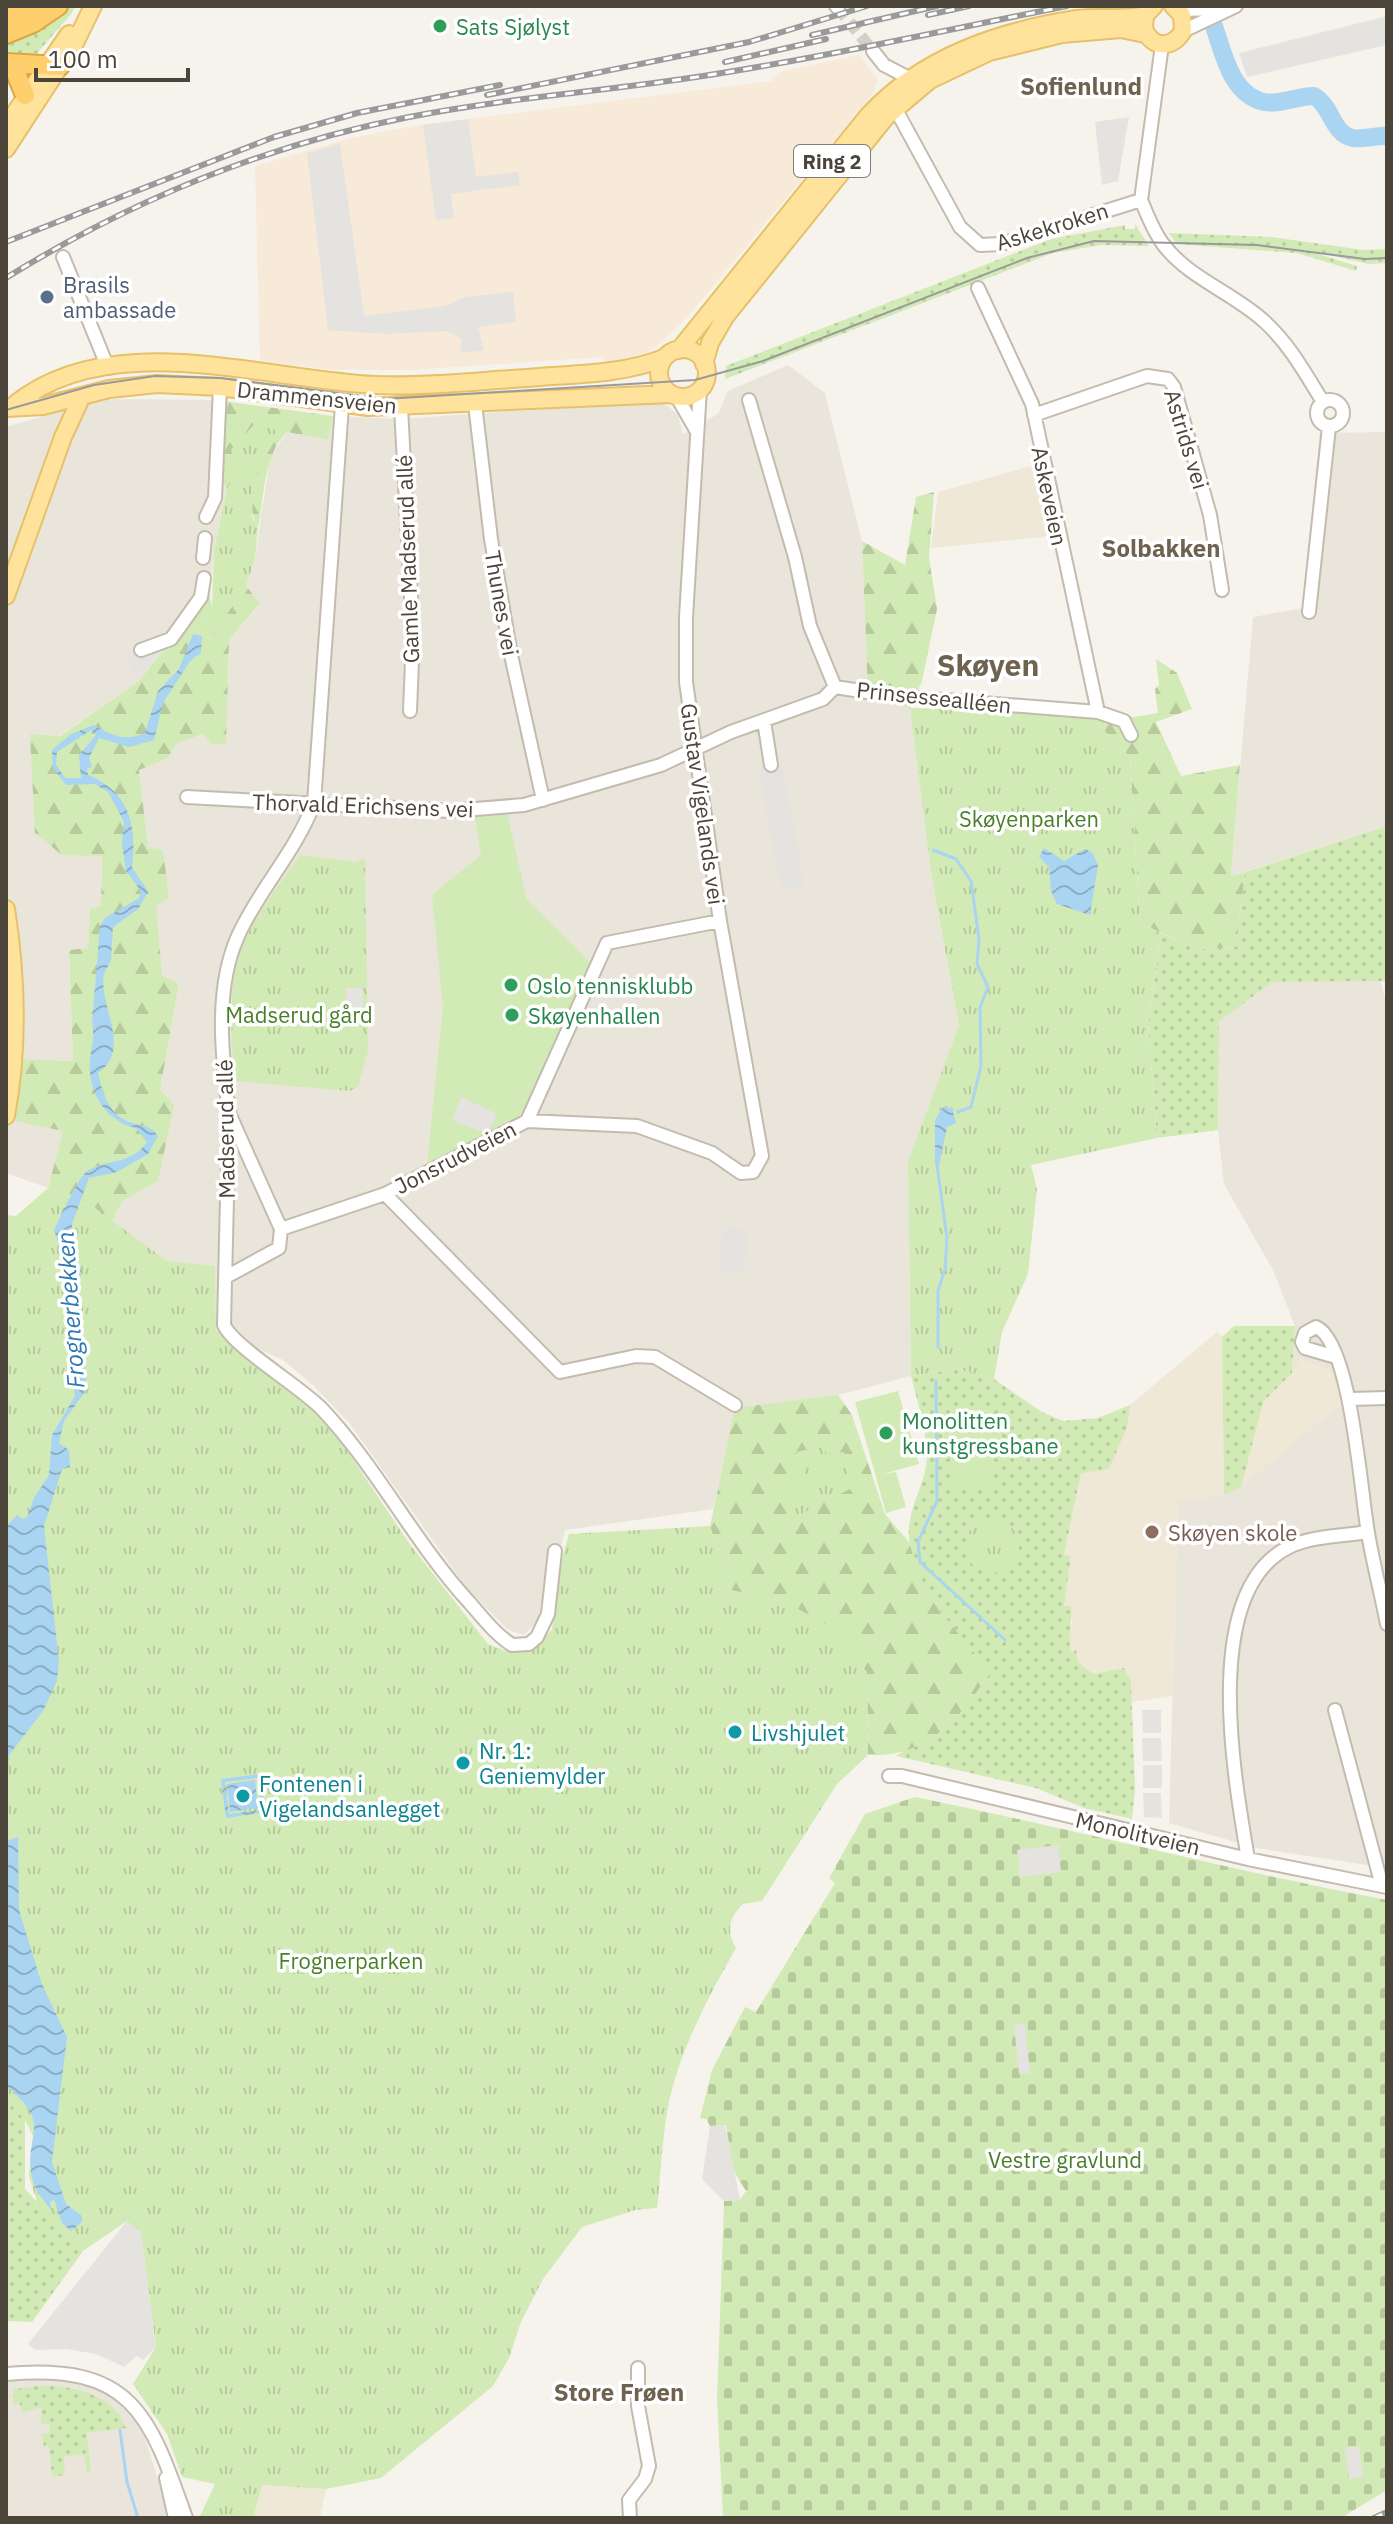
<svg xmlns="http://www.w3.org/2000/svg" width="1393" height="2524" viewBox="0 0 1393 2524" font-family="'IBM Plex Sans',sans-serif">
<style>
.residential{fill:#eae5da}
.commercial{fill:#f7ead8}
.education{fill:#efe8d6}
.grass{fill:url(#grass-dots)}
.forest{fill:url(#forest-firs)}
.cemetery{fill:url(#cemetery-stones)}
.park{fill:url(#park-tufts)}
.pitch{fill:#d2eab5}
.parking{fill:#e5e3e0}
.water{fill:url(#water-waves);fill-rule:evenodd}
.lines{fill:none;stroke-linecap:round;stroke-linejoin:round}
.stream{stroke:#a9d4f2;stroke-width:3}
.river{stroke:#a9d4f2;stroke-width:18}
.minor-tunnel{stroke:#d4d0c8;stroke-width:12;stroke-dasharray:12 6;stroke-linecap:butt}
.minor-casing{stroke:#c2bbae;stroke-width:16}
.major-casing{stroke:#e6c16a;stroke-width:20}
.highway-casing{stroke:#e0a43c;stroke-width:22}
.minor{stroke:#fff;stroke-width:12}
.major{stroke:#ffe39c;stroke-width:16}
.highway{stroke:#ffcf6e;stroke-width:18}
.tram{stroke:#9a9a9a;stroke-width:2}
.rail-casing{stroke:#9a9a9a;stroke-width:6}
.rail{stroke:#fff;stroke-width:3;stroke-dasharray:9;stroke-linecap:butt}
.leisure-dot{fill:#2e9e5b;stroke:#fff;stroke-width:3}
.service-dot{fill:#5c6f8a;stroke:#fff;stroke-width:3}
.education-dot{fill:#8d6e63;stroke:#fff;stroke-width:3}
.culture-dot{fill:#0f9aa8;stroke:#fff;stroke-width:3}
.labels{text-anchor:middle;dominant-baseline:central;stroke-width:7;stroke-linejoin:round;paint-order:stroke}
.shield{fill:#fff;stroke:#817c74;stroke-width:2}
.shield-label{font-size:20px;font-weight:bold;fill:#4b4439}
.leisure-label{font-size:22px;fill:#27864d;stroke:#fff;text-anchor:start}
.street-label{font-size:22px;fill:#4b4439;stroke:#fff}
.service-label{font-size:22px;fill:#4e5e75;stroke:#fff;text-anchor:start}
.park-label{font-size:22px;fill:#4a7f2a;stroke:#fff}
.education-label{font-size:22px;fill:#785e54;stroke:#fff;text-anchor:start}
.culture-label{font-size:22px;fill:#0d838f;stroke:#fff;text-anchor:start}
.neighbourhood-label{font-size:24px;font-weight:bold;fill:#6e6250;stroke:#fff}
.water-label{font-size:24px;font-style:italic;fill:#2e7ab2;stroke:#fff}
.district-label{font-size:30px;font-weight:bold;fill:#6e6250;stroke:#fff}
</style>
<defs>
<pattern id="grass-dots" width="8" height="8" patternUnits="userSpaceOnUse" patternTransform="scale(2)"><rect width="8" height="8" fill="#d2eab5"/><path d="M2 2h.1M6 6h.1" fill="none" stroke="#b6ca9c" stroke-width="1.8" stroke-linecap="round"/></pattern>
<pattern id="forest-firs" width="22" height="20" patternUnits="userSpaceOnUse" patternTransform="scale(2)"><rect width="22" height="20" fill="#d2eab5"/><path d="M5 1l3.5 6h-7zM16 11l3.5 6h-7z" fill="#b6ca9c"/></pattern>
<pattern id="cemetery-stones" width="16" height="16" patternUnits="userSpaceOnUse" patternTransform="scale(2)"><rect width="16" height="16" fill="#d2eab5"/><path d="M2 7V4a2 2 0 0 1 4 0v3zM10 15v-3a2 2 0 0 1 4 0v3z" fill="#b6ca9c"/></pattern>
<pattern id="park-tufts" width="24" height="20" patternUnits="userSpaceOnUse" patternTransform="scale(2)"><rect width="24" height="20" fill="#d2eab5"/><path d="M3 7l-1-3M5 7V3M7 7l1-3M15 17l-1-3M17 17v-4M19 17l1-3" fill="none" stroke="#b6ca9c"/></pattern>
<pattern id="water-waves" width="16" height="10" patternUnits="userSpaceOnUse" patternTransform="scale(2)"><rect width="16" height="10" fill="#a9d4f2"/><path d="M0 5q4-4 8 0t8 0" fill="none" stroke="#8caec5"/></pattern>
</defs>
<rect width="100%" height="100%" fill="#f6f3ec"/>
<path class="residential" d="M788,365l37,28 37,148 6,154 42,13 21,165 28,152 -51,136 3,215 -73,19 -102,13 -23,101 -148,21 -21,83 -20,22 -16,-5 -42,-43 -116,-163 -36,-38 -31,-26 -67,-30 -2,-63 -47,-6 -55,-38 10,-22 36,-20 2,-91 19,-105 -17,-9 -23,-207 29,-11 8,-14 27,-10 9,11 16,-58 1,-47 31,-36 -14,-18 9,-28 15,-101 17,-25 40,8 6,-24 67,3 212,-15h53l13,11 5,19 35,-20 10,-23z
M102,399l113,1 -5,62 17,27 -13,61 -4,47 -16,2 -24,43 -31,39 -80,55 -28,-2 31,121h40l-1,51 -11,3 -2,39 -19,2 4,111 -50,-2 40,72 -15,57 -42,-15v-746z
M1387,432v394l-156,50 22,-259 51,-9 16,-175z
M1380,980l7,25v863l-131,-20 -87,-25 9,-323 46,-5 39,-93 29,-29 3,-47 -22,-56 -49,-86 -6,-54 1,-108 53,-40z
M58,2375l46,15 36,32 30,96h-164v-140z"/>
<path class="commercial" d="M859,55l19,25 -6,15 -186,224 -36,33 -45,11 -2,-6 -193,13h-76l-74,-9 -5,-195 95,-28 70,-13 352,-44 10,-10z"/>
<path class="education" d="M1035,465l18,71 -122,12 7,-56z
M1217,1332l5,5 2,158 -46,6 -5,195 -41,6 -1,-22 -7,-12 -31,6 -8,-3 -14,-19 -4,-16 6,-15 -9,-14 7,-51h-7l17,-83 46,-46 3,-22z
M1300,1359l30,10 15,38 -11,2 -93,78 22,-85 29,-29z
M262,2485l64,4 -6,29h-68z"/>
<path class="grass" d="M71,6h5l-5,8 -38,44 -27,-1v-15l37,-15z
M1135,224l14,22 -47,-1 -49,8 -328,126 1,-13 325,-127 74,-14v4h10z
M1169,233l102,4 93,13 23,-1v14l-18,1 -68,-15 56,17 -1,5 -59,-18 -120,-9z
M1387,826v155l-115,1 -53,40 -1,108 -61,8 -9,-114 13,-91 36,16 39,-2 9,-75z
M1234,1326h61l-3,47 -29,29 -22,85 -17,8 -2,-158z
M957,1369l37,10 48,33 21,9 35,-3 32,-13 -3,22 -18,42 -28,4 -17,82 7,1 -7,50h7c2,16 -4,29 0,46l5,-2 2,12 15,12 31,-6 7,12 4,109 -3,30 -48,-11 -48,-20 -140,-32c47,-27 63,-38 94,-83 -32,-39 -78,-82 -81,-135 -2,-27 12,-46 17,-71 5,-28 -9,-64 -15,-91z
M6,2099l19,21v69l58,62 -51,71 -26,-1z
M48,2385c30,3 68,11 78,43l-39,5 4,39 -4,1 -3,-18 -20,1 1,19 -13,2 -3,-31h-5l-2,-12 8,-1 -1,-9h-8l1,-17 -20,5 -3,-11 -5,6 -1,-18z"/>
<path class="forest" d="M215,400l118,16 -5,24 -41,-8c-24,23 -22,64 -29,95 -17,-27 4,-70 17,-96l-36,39 -12,19 -17,-27z
M934,492l-5,66 8,51 -15,72 -12,27 -42,-13 -6,-154 43,24 11,-68z
M246,586l14,17 -31,37 -3,103 -14,2 -9,-11 -27,10 -8,14 -29,12 9,77 15,3 6,48 -13,8 6,69 17,9 -19,106 14,15 -16,76 -36,20 -10,21 -17,-14 -47,-20 15,-57 -47,-10 6,-62 51,2 -4,-111 19,-2 2,-39 11,-3 1,-50 -40,-1 -27,-22 -5,-99 30,2 79,-55 31,-39 24,-43 16,-2 2,10 -16,22 13,11z
M1156,659l21,14 15,36 -36,13 25,54 59,-11 -9,111 14,-4 -9,75 -39,2 -57,-26 -10,-166 -46,-46 50,6 24,-4 -3,-24 4,-4z
M838,1395l14,20 33,99 24,28 8,27 16,33 57,71c-31,46 -63,85 -122,82l-1,-83 -81,-70 -56,-12 -20,-64 25,-118z"/>
<path class="cemetery" d="M915,1797c158,32 314,73 472,103v590l-46,28h-618l-6,-118 7,-199 16,-1 6,-9 -13,-21 -7,-45 -16,1 -4,-7 -6,-1 12,-48 33,-63 11,5 79,-129 -6,-5 36,-64z"/>
<path class="park" d="M259,419l17,12 -13,25 -9,29 -2,32 6,10 -3,31 -9,28 -37,54 -13,-11 16,-22 2,-57 13,-61 11,-19 -7,-20z
M910,708l174,3 46,46 10,166 21,10 -13,91 9,114 -126,27 6,24 -9,85 -26,58 -8,47 -37,-10 -46,7 -3,-215 51,-136 -28,-152z
M299,855l56,7 10,-4 3,193 -10,36 -8,4 -116,-10c-2,-45 -8,-93 9,-136 13,-32 38,-61 56,-90z
M48,1188l47,20 72,53 48,5 1,64 95,76 27,31 71,106 79,101 21,8 22,-3 21,-19 4,-51 13,-45 141,-8 20,64 56,12 53,30 28,41 1,82 -31,29 -75,117 -19,3c-14,13 -17,28 -7,44 -27,48 -55,99 -67,154 -7,34 -8,71 -12,106l-22,2 -53,17 -39,52 -22,43 -12,36 -16,28 -112,92 -55,11 -64,-4 -9,33h-54l16,-34 -33,-7 -15,-43 -34,-50 23,-37 -15,-114 -14,-12 -44,30 -45,-46 -9,-29 4,-40 -8,-16 -19,-21v-884l10,1z
M824,1446l2,8 18,-2 8,36 -55,28 -8,-26 14,-10 1,-16 -8,-12z
M965 1546a27 27 0 1 1 54 0a27 27 0 1 1-54 0Z"/>
<path class="pitch" d="M507,813l20,87 65,64 -67,150 -98,50 16,-157 -11,-112 49,-40 -6,-38z
M898,1391l21,73 -36,10 13,-2 10,35 -20,6 -31,-111z
M991,1415l1,71 -41,1 -1,-71z"/>
<path class="parking" d="M1387,16v29l-140,32 -8,-24z
M1129,117l-11,64 -16,4 -7,-63z
M468,119l8,58 42,-5 2,13 -69,9 3,24 -18,2 -13,-95z
M340,144l24,172 81,-10 20,-9 48,-5 3,30 -38,5 6,24 -23,1v-13l-13,-8 -64,3 -56,-4 -21,-177z
M167,642l-29,35 -11,-15 8,-10 -3,-8z
M782,763l23,123 -24,4 -23,-122z
M346,988h17v27h-16z
M461,1097l36,17 -9,20 -36,-14z
M723,1227l25,2 -4,43 -25,-2z
M1142,1710h19v23h-18z
M1142,1738h19l1,23h-19z
M1143,1765h19v23h-19z
M1143,1793h18l1,25 -18,-1z
M1058,1845l3,27 -41,5 -3,-27z
M1025,2024l5,49 -11,1 -5,-49z
M725,2125l15,75 -16,1 -22,-22 8,-53z
M127,2221l14,12 15,114 -13,13 -6,-4 -13,11 -28,-13 -30,-5 -31,1 -7,-6z
M1359,2446l4,31 -14,2 -4,-31z"/>
<path class="water" d="M193,634l9,2 -1,17 -11,8 -27,42 -9,37 -25,7 -30,-9 -10,20 3,9 -5,2 1,6c42,17 49,51 44,92l16,25 -10,17 -25,18c-1,10 -1,21 -2,31 0,6 -6,11 -7,16 -6,32 29,74 -6,99 4,16 8,36 25,46 13,8 26,3 35,17l-10,18 -31,18 -28,6 -17,46v16l9,31 -2,22 8,96 -23,32 -5,22 10,7 1,17 -8,2 -18,57 15,136 -2,19 -14,30 -34,44 -3,53v-281l11,-12 5,4 5,-2 7,-19 15,-23 3,-40 23,-39 -4,-40 2,-30 -5,-15 -1,-42 -13,-39c5,-11 24,-51 31,-57 19,-16 43,-5 62,-31l-11,-14c-30,-6 -49,-37 -46,-67 1,-15 5,-23 2,-38l8,-97 5,-8 34,-20 2,-7 -15,-20 -4,-27 2,-22 -16,-30 -13,-8 -29,1 -13,-17 -1,-18 19,-16 23,-9c17,10 30,17 51,8l13,-42 21,-22zM91,730l5,5 -17,20 2,23h-16l-9,-13 1,-13z
M1044,848l20,13 21,-12 7,3 6,13 -8,50 -33,-11 -6,-13 -2,-24 -10,-10z
M943,1107l9,1 4,15 -9,4 -8,39 -4,-2v-44z
M260,1774l5,38 -39,6 -5,-39zM257,1778l4,32 -32,4 -4,-32z
M255,1780l3,28 -28,4 -3,-28z
M18,1837l1,73 22,72 26,55 -15,125 14,42 16,12v6l-11,9 -9,-8 -8,-24 -4,3 1,8c-7,-10 -16,-19 -19,-32 -9,-45 23,-53 -26,-92v-245z"/>
<g class="lines">
<path class="stream" d="M933,850l23,9 15,22 8,58 -2,25 11,23 -8,20 1,59 -10,41 -13,5
M937,1165l10,73 -2,31 -7,22v56
M936,1381l1,120 -19,41 2,20 85,78
M120,2430l7,52 11,36"/>
<path class="river" d="M1214,26c9,26 17,69 50,76 16,3 34,-6 50,-6 18,10 18,38 39,42 11,2 23,-3 34,-2"/>
<path class="minor-tunnel" d="M838,8l35,43"/>
<defs>
<path id="minor" d="M836,6l2,2
M1179,10l42,-1
M1183,31l53,-25
M1162,45l-21,155c6,14 12,31 22,44 25,34 71,49 102,78 25,23 40,51 58,80
M873,51l11,14 27,14
M895,108l65,119 20,18 21,-1 140,-44
M63,257l45,111
M978,288l54,116 66,308
M677,397l19,33
M1317 413a13 13 0 1 1 26 0a13 13 0 1 1-26 0Z
M749,400l46,157 15,69 25,61 58,9 205,16 26,9 7,14
M475,404l16,135 20,116 32,145
M342,405l-28,398c-19,50 -55,86 -76,133 -24,53 -16,121 -9,177l-5,212c10,22 74,60 97,83 56,59 93,134 148,194 13,15 26,32 43,43l17,-1 8,-7 11,-23 7,-63
M401,407l12,229 -3,75
M1034,415l113,-39 21,3 6,8 36,128 12,75
M206,517l9,-19 5,-111
M203,558l2,-20
M1309,612l20,-185
M141,650l30,-11 30,-42 3,-19
M764,721l7,44
M187,797l264,14 73,-6 137,-40 70,-33 92,-33 12,-12
M229,1113l52,116
M527,1121l80,-178 113,-22
M385,1194l175,178 76,-16 19,1 80,48
M226,1277l53,-29 2,-19 104,-35 142,-73 110,5 75,27 29,20 12,-1 9,-16 -42,-235 -34,-239v-65l14,-228
M1336,1357l-31,-9 -3,-6 3,-9 11,-6c35,14 45,168 52,206 5,30 13,60 19,91
M1350,1399l37,-1
M1335,1710l47,176
M889,1776h13l346,83 139,28
M1248,1859c-13,-78 -49,-268 41,-312 23,-11 54,-11 79,-15
M6,2374c125,-11 143,38 180,144
M166,2478l9,40
M630,2518l-1,-18 16,-21 4,-13 -11,-60v-38"/>
<path id="major" d="M1154,6l-9,9 -1,14c9,20 28,20 39,2l-1,-16 -9,-9
M6,126l63,-92
M6,149l69,-106 18,-37
M659 373a24 24 0 1 1 48 0a24 24 0 1 1-48 0Z
M679,350l188,-233c54,-60 132,-86 210,-98 22,-3 48,2 68,-4
M704,364l6,-21 15,-26 161,-200 44,-37 59,-28 73,-18 59,-5 24,5
M14,405c96,-79 250,-25 361,-20 50,2 101,-4 152,-7 45,-4 94,-3 137,-20
M6,408l37,-2 66,-17 48,-5 63,3 148,20 303,-13
M6,596l57,-159 19,-41
M6,909c11,70 13,137 0,207"/>
<path id="highway" d="M6,18l27,-12
M6,34l27,-11 25,-17
M6,63l54,3
M6,63l9,8 10,24"/>
</defs>
<use href="#minor" class="minor-casing"/>
<use href="#major" class="major-casing"/>
<use href="#highway" class="highway-casing"/>
<use href="#minor" class="minor"/>
<use href="#major" class="major"/>
<use href="#highway" class="highway"/>
<path class="tram" d="M6,410l88,-25 61,-9 65,2 165,21 310,-19 68,-19 264,-103 67,-17 163,4 108,14 22,-1"/>
<defs>
<path id="rail" d="M928,15l41,-9
M812,35l125,-29
M725,62l101,-23
M487,95l262,-53 118,-36
M6,242l268,-105 83,-24 143,-28
M6,278c124,-77 260,-133 403,-161 97,-19 197,-26 294,-41 122,-19 243,-46 364,-70
M1374,2518l13,-6"/>
</defs>
<use href="#rail" class="rail-casing"/>
<use href="#rail" class="rail"/>
</g>
<g class="leisure-dot">
<circle cx="440" cy="26" r="8"/>
<circle cx="511" cy="985" r="8"/>
<circle cx="512" cy="1015" r="8"/>
<circle cx="886" cy="1433" r="8"/>
</g>
<circle class="service-dot" cx="47" cy="297" r="8"/>
<circle class="education-dot" cx="1152" cy="1532" r="8"/>
<g class="culture-dot">
<circle cx="735" cy="1732" r="8"/>
<circle cx="463" cy="1763" r="8"/>
<circle cx="243" cy="1796" r="8"/>
</g>
<g class="labels">
<rect class="shield" x="794" y="145" width="76" height="32" rx="6"/>
<g class="shield-label">
<text x="832" y="161">Ring 2</text>
</g>
<g class="leisure-label">
<text x="456" y="26">Sats Sjølyst</text>
<text x="527" y="985">Oslo tennisklubb</text>
<text x="528" y="1015">Skøyenhallen</text>
<text x="902" y="1420">Monolitten<tspan x="902" dy="25">kunstgressbane</tspan></text>
</g>
<g class="street-label">
<text transform="translate(1052 226) rotate(-17)">Askekroken</text>
<text transform="translate(317 397) rotate(6)">Drammensveien</text>
<text transform="translate(1187 439) rotate(73)">Astrids vei</text>
<text transform="translate(1050 496) rotate(78)">Askeveien</text>
<text transform="translate(407 559) rotate(-92)">Gamle Madserud allé</text>
<text transform="translate(502 603) rotate(80)">Thunes vei</text>
<text transform="translate(934 697) rotate(6)">Prinsessealléen</text>
<text transform="translate(703 804) rotate(82)">Gustav Vigelands vei</text>
<text transform="translate(363 805) rotate(2)">Thorvald Erichsens vei</text>
<text transform="translate(225 1129) rotate(-91)">Madserud allé</text>
<text transform="translate(455 1157) rotate(-27)">Jonsrudveien</text>
<text transform="translate(1138 1833) rotate(13)">Monolitveien</text>
</g>
<g class="service-label">
<text x="63" y="284">Brasils<tspan x="63" dy="25">ambassade</tspan></text>
</g>
<g class="park-label">
<text x="1029" y="818">Skøyenparken</text>
<text x="299" y="1014">Madserud gård</text>
<text x="351" y="1960">Frognerparken</text>
<text x="1065" y="2159">Vestre gravlund</text>
</g>
<g class="education-label">
<text x="1168" y="1532">Skøyen skole</text>
</g>
<g class="culture-label">
<text x="751" y="1732">Livshjulet</text>
<text x="479" y="1750">Nr. 1:<tspan x="479" dy="25">Geniemylder</tspan></text>
<text x="259" y="1783">Fontenen i<tspan x="259" dy="25">Vigelandsanlegget</tspan></text>
</g>
<g class="neighbourhood-label">
<text x="1081" y="86">Sofienlund</text>
<text x="1161" y="548">Solbakken</text>
<text x="619" y="2392">Store Frøen</text>
</g>
<g class="water-label">
<text transform="translate(70 1310) rotate(-94)">Frognerbekken</text>
</g>
<g class="district-label">
<text x="988" y="664">Skøyen</text>
</g>
</g>
<rect width="1393" height="2524" fill="none" stroke="#4b4439" stroke-width="16"/>
<path d="M36 68v12h152v-12" fill="none" stroke="#4b4439" stroke-width="4"/>
<text x="48" y="68" font-size="24" fill="#4b4439" stroke="#ffffff" stroke-width="6" paint-order="stroke">100 m</text>
</svg>
